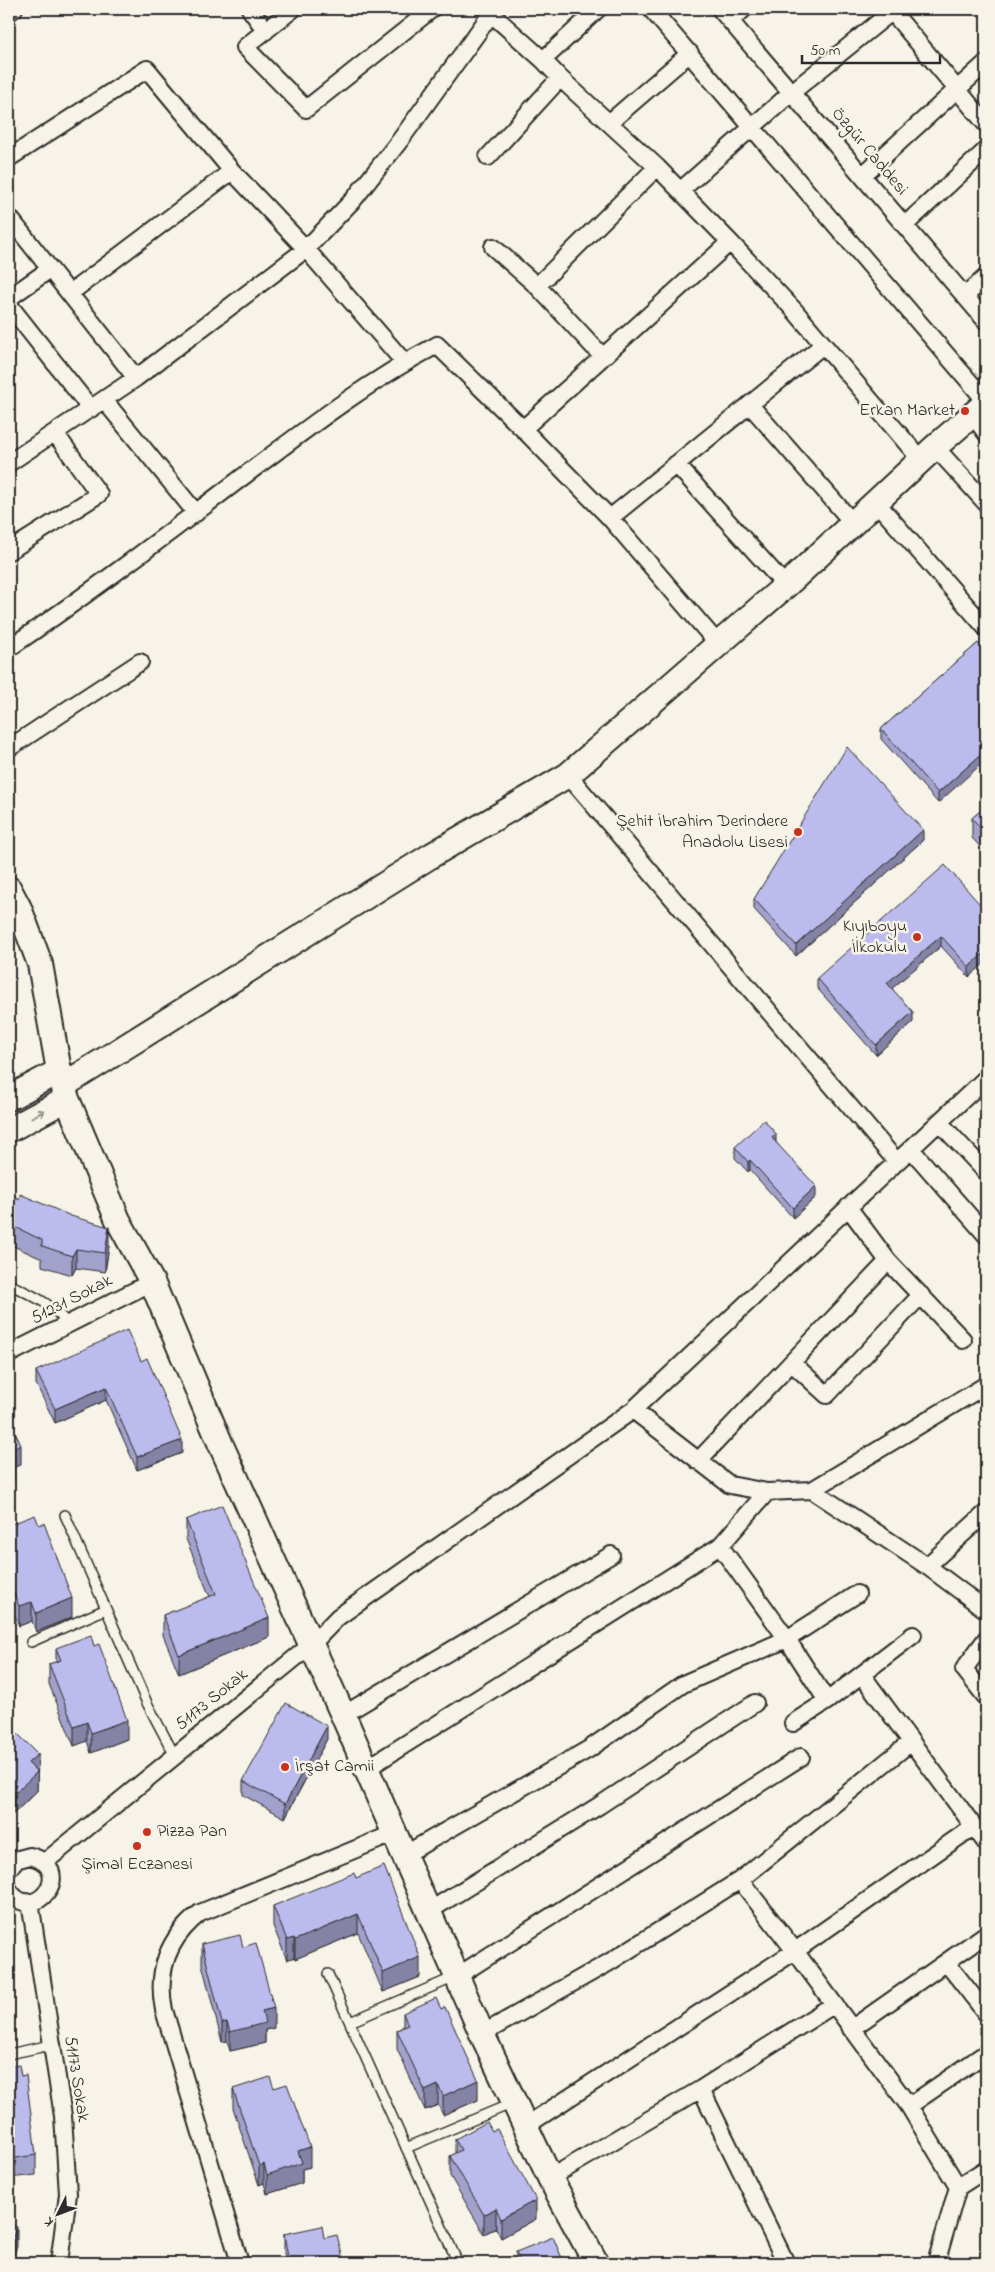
<svg xmlns="http://www.w3.org/2000/svg" width="995" height="2272" viewBox="0 0 995 2272" font-family="'Indie Flower',sans-serif">
<style>
.lines{fill:none;stroke-linecap:round;stroke-linejoin:round}
.service-casing{stroke:#2b2b2b;stroke-width:12}
.minor-casing{stroke:#2b2b2b;stroke-width:20}
.secondary-casing{stroke:#2b2b2b;stroke-width:28}
.service{stroke:#f7f3e8;stroke-width:9}
.minor{stroke:#f7f3e8;stroke-width:16}
.secondary{stroke:#f7f3e8;stroke-width:24}
.wall{fill:#a2a1cc;stroke:#2b2b2b}
.shaded-wall{fill:#8483a6;stroke:#2b2b2b}
.building{fill:#bcbbed;stroke:#2b2b2b}
.oneway{stroke:#918f8a}
.poi-dot{fill:#c8321e;stroke:#f7f3e8;stroke-width:2}
.labels{text-anchor:middle;dominant-baseline:central;stroke-width:5;stroke-linejoin:round;paint-order:stroke}
.street-label{font-size:18px;fill:#2b2b2b;stroke:#f7f3e8}
.poi-label{font-size:18px;fill:#2b2b2b;stroke:#f7f3e8;text-anchor:end}
</style>
<rect width="100%" height="100%" fill="#f7f3e8"/>
<filter id="ink" filterUnits="userSpaceOnUse"><feTurbulence type="fractalNoise" baseFrequency=".02" numOctaves="2"/><feDisplacementMap in="SourceGraphic" scale="10" xChannelSelector="R" yChannelSelector="G"/><feConvolveMatrix kernelMatrix="1 2 1 2 8 2 1 2 1" color-interpolation-filters="sRGB"/></filter>
<g filter="url(#ink)">
<g class="lines">
<defs>
<path id="service" d="M9,1284c22,11 44,19 59,41
M65,1515l82,188 28,53
M31,1642l75,-33
M328,1974l130,289
M350,2022l105,-45
M9,2054l42,-9
M406,2148l107,-45"/>
<path id="minor" d="M250,9l16,22
M293,9l-48,38 61,62 126,-100
M486,9l57,51 17,18 97,89 73,75 64,68 127,150
M651,9l335,392
M720,9l266,312
M890,9l96,115
M9,12l5,-3
M730,21l14,-12
M543,60l55,-51
M610,122l80,-69
M488,157l72,-79
M9,158l138,-89 85,102 74,78 98,113
M863,175l123,-112
M680,191l112,-99 103,-83
M9,217l127,161
M905,225l81,-75
M493,247l44,39 66,71
M537,286l120,-119
M70,293l162,-122
M965,296l21,-19
M9,298l41,-29
M9,305l82,104
M104,400l92,113
M750,405l103,118
M972,414l14,19
M523,429l207,-187
M935,447l51,56
M9,463l127,-85 170,-129 48,-50 47,-60 90,-125
M676,464l109,121
M876,502l110,126
M610,518l213,-173
M9,551l90,-57 -44,-61
M9,648c77,-52 152,-109 227,-166 65,-49 129,-99 201,-137l86,84 87,89 108,126
M9,748l131,-86
M568,775l329,387
M939,1122l47,50
M911,1149l75,86
M848,1207l40,54 75,79
M9,1354l143,-72
M792,1363l35,32 94,-100
M633,1410l97,75 37,7 45,-2 115,76 59,44
M698,1461l190,-200
M812,1490l174,-105
M720,1546l67,93 40,62
M927,1566l59,-53
M986,1639l-22,30 22,28
M862,1675l124,168
M343,1715l268,-160
M793,1723l34,-22 86,-66
M366,1769l354,-223 47,-54
M404,1855l185,-106 94,-65 104,-45 70,-45
M45,1862l266,-217 27,-28 295,-207 353,-332
M9,1869l6,-9 15,-4c49,12 3,72 -21,34
M740,1880l55,71 114,155 49,81
M30,1902l33,214 5,78 -9,69
M429,1911l171,-106 155,-102
M946,1962l40,51
M456,1977l345,-220
M851,2029l135,-95
M482,2034l126,-71 132,-83 171,-138
M701,2089l85,174
M909,2106l77,-53
M524,2127l271,-176 178,-124
M550,2178l151,-89 132,-84
M240,2263l-76,-253c-8,-39 4,-72 36,-97l195,-80
M936,2263l22,-76 28,-18"/>
<path id="secondary" d="M9,889l10,19 21,56 19,107 8,28 51,121 34,62 69,163 122,270 139,319 68,144 46,85
M64,1085l368,-230 136,-80 223,-194 144,-134 51,-44
M9,1098l50,-27
M9,1130l58,-31"/>
</defs>
<use href="#service" class="service-casing"/>
<use href="#minor" class="minor-casing"/>
<use href="#secondary" class="secondary-casing"/>
<use href="#service" class="service"/>
<use href="#minor" class="minor"/>
<use href="#secondary" class="secondary"/>
</g>
<path class="wall" d="M978,643l-40,160 -57,-64v-10z
M986,806v47l-14,-15v-20z
M923,840l-127,116 -42,-47v-10z
M986,911l-17,66 -28,-31 -49,42 21,34 -37,33 -59,-67v-10z
M776,1142l40,55 -23,21 -43,-48 -2,2 -13,-14v-11z
M9,1192l10,7 90,47 -4,26 -29,-4 -4,7 -30,-9v-7l-33,-15z
M141,1361l41,92 -45,17 -31,-70 -51,23 -19,-39v-13z
M186,1520l83,117 -90,37 -16,-39v-20l47,-18 -24,-58z
M9,1525l63,92 -36,15 -4,-11 -13,5 -10,-26z
M56,1648l71,91 -36,14 -4,-12 -13,5 -25,-62v-20l7,-2z
M9,1725l29,29 -1,37 -26,25 -2,-2z
M327,1739l-42,79 -42,-23v-14z
M356,1878l64,99 -37,15 -25,-59 -63,26 -1,-2 -7,3 -14,-34v-20z
M202,1944l41,3 31,81 -9,2v13l-35,8 -3,-10 -5,1 -20,-78z
M403,2013l75,87 -35,15 -5,-10 -13,5 -28,-61v-19l6,-3z
M9,2067l12,9 15,79v20l-27,3z
M274,2088l36,79 -8,2v14l-35,11 -3,-11 -5,2 -26,-77v-19z
M455,2139l81,80 -35,19 -5,-10 -12,6 -34,-58v-20l5,-2z
M284,2234l40,4 20,25h-58l-2,-10z
M516,2252l48,11h-48z"/>
<path class="shaded-wall" d="M986,750v10l-48,43v-10z
M923,830v10l-127,116v-11z
M941,936v10l-54,47v-10z
M986,951v11l-17,15v-10z
M913,1012v10l-37,33v-10z
M776,1134v10l-4,-6z
M750,1160v10l-2,2v-10z
M816,1186v11l-23,21v-10z
M109,1227v19l-4,26v-19z
M76,1249v19l-4,7v-19z
M106,1387v13l-51,23v-14z
M182,1440v13l-45,17v-13z
M21,1445v20l-7,2v14l-5,2v-33z
M72,1598v19l-36,15v-19z
M32,1602v19l-13,5v-20z
M269,1618v19l-90,37v-19z
M127,1720v19l-36,14v-20z
M87,1722v19l-13,5v-19z
M327,1726v13l-42,79v-14z
M38,1754l-1,37 -26,25v-19l17,-34z
M358,1914v19l-63,26v-19z
M294,1938v19l-7,3v-20z
M420,1957v20l-37,15v-19z
M274,2008v20l-9,2v13l-35,8v-19l32,-21z
M10,2015v20h-1v-19z
M227,2022v19l-5,1v-19z
M478,2080v20l-35,15v-19z
M438,2085v20l-13,5v-19z
M310,2147v20l-8,2v14l-35,11v-19l31,-24z
M264,2164v19l-5,2v-19z
M536,2200v19l-35,19v-19z
M496,2208v20l-12,6v-19z
M17,2227v20l-7,16h-1v-17z"/>
<path class="building" d="M978,643l8,9v98l-48,43 -57,-64z
M847,747l76,83 -127,115 -42,-46z
M986,806v28l-14,-16z
M945,865l41,46v40l-17,16 -28,-31 -54,47 26,29 -37,33 -59,-67z
M764,1120l12,14 -4,4 44,48 -23,22 -43,-48 -2,2 -13,-15z
M9,1192l10,7 1,-5 51,22 38,11 -4,26 -29,-4 -4,7 -30,-10v-6l-33,-16z
M127,1330l14,31 6,-3 35,82 -45,17 -31,-70 -51,22 -19,-38z
M9,1420l12,25 -12,5 5,12 -5,2z
M222,1505l47,113 -90,37 -16,-40 53,-21 -30,-74z
M35,1515l4,10 5,-2 28,75 -36,15 -4,-11 -13,4 -10,-25v-56z
M91,1635l3,11 5,-2 28,76 -36,13 -4,-11 -13,5 -25,-63 12,-4 -5,-12z
M286,1703l41,23 -42,78 -42,-23z
M9,1725l29,29 -10,9 9,9 -26,25 -2,-2z
M384,1866l36,91 -37,16 -25,-59 -63,26 -1,-2 -7,2 -14,-34 81,-33 2,5z
M240,1935l3,12 13,-4 18,65 -12,3 3,12 -35,9 -3,-10 -5,1 -20,-79z
M436,1998l5,11 4,-2 33,73 -35,16 -5,-11 -13,6 -28,-61 11,-5 -5,-12z
M19,2065l2,11 5,-1 10,80 -27,4v-92z
M270,2077l4,11 13,-4 23,63 -12,4 4,12 -35,12 -3,-11 -5,2 -26,-77z
M487,2122l5,9 5,-2 39,71 -35,19 -5,-11 -12,7 -34,-59 11,-6 -6,-11z
M9,2224l8,3 -8,19z
M322,2226l2,12 13,-3 7,28h-55l-5,-29z
M553,2237l11,26h-43l-5,-11z"/>
<defs><path id="oneway-shaft" d="M-6 0H5M1.5-3L5.5 0L1.5 3" fill="none" stroke-width="1.6" stroke-linecap="round" stroke-linejoin="round" transform="scale(1.25)"/></defs>
<use class="oneway" href="#oneway-shaft" transform="translate(38 1114) rotate(-28)"/>
</g>
<g class="poi-dot">
<circle cx="965" cy="411" r="5"/>
<circle cx="798" cy="832" r="5"/>
<circle cx="917" cy="937" r="5"/>
<circle cx="285" cy="1767" r="5"/>
<circle cx="147" cy="1832" r="5"/>
<circle cx="137" cy="1846" r="5"/>
</g>
<g class="labels">
<g class="street-label">
<text transform="translate(869 152) rotate(50)">Özgür Caddesi</text>
<text transform="translate(72 1300) rotate(-27)">51231 Sokak</text>
<text transform="translate(212 1700) rotate(-39)">51173 Sokak</text>
<text transform="translate(76 2079) rotate(81)">51173 Sokak</text>
</g>
<g class="poi-label">
<text x="955" y="411">Erkan Market</text>
<text x="788" y="822">Şehit İbrahim Derindere<tspan x="788" dy="21">Anadolu Lisesi</tspan></text>
<text x="907" y="927">Kıyıboyu<tspan x="907" dy="21">İlkokulu</tspan></text>
<text x="295" y="1767" text-anchor="start">İrşat Camii</text>
<text x="157" y="1832" text-anchor="start">Pizza Pan</text>
<text x="137" y="1865" text-anchor="middle">Şimal Eczanesi</text>
</g>
</g>
<rect width="995" height="2272" fill="none" stroke="#f7f3e8" stroke-width="30"/>
<rect x="15" y="15" width="965" height="2242" fill="none" stroke="#2b2b2b" stroke-width="2" filter="url(#ink)"/>
<g transform="translate(58 2214) rotate(228)" stroke="#f7f3e8" stroke-width="4" paint-order="stroke">
<path d="M0-4L9 19L0 12L-9 19Z" fill="#2b2b2b"/>
<text y="-8" font-size="14" font-weight="bold" text-anchor="middle" fill="#2b2b2b">K</text>
</g>
<path d="M802 55v8h138v-8" fill="none" stroke="#2b2b2b" stroke-width="2.5"/>
<text x="810" y="55" font-size="15" fill="#2b2b2b" stroke="#f7f3e8" stroke-width="4" paint-order="stroke">50 m</text>
</svg>
